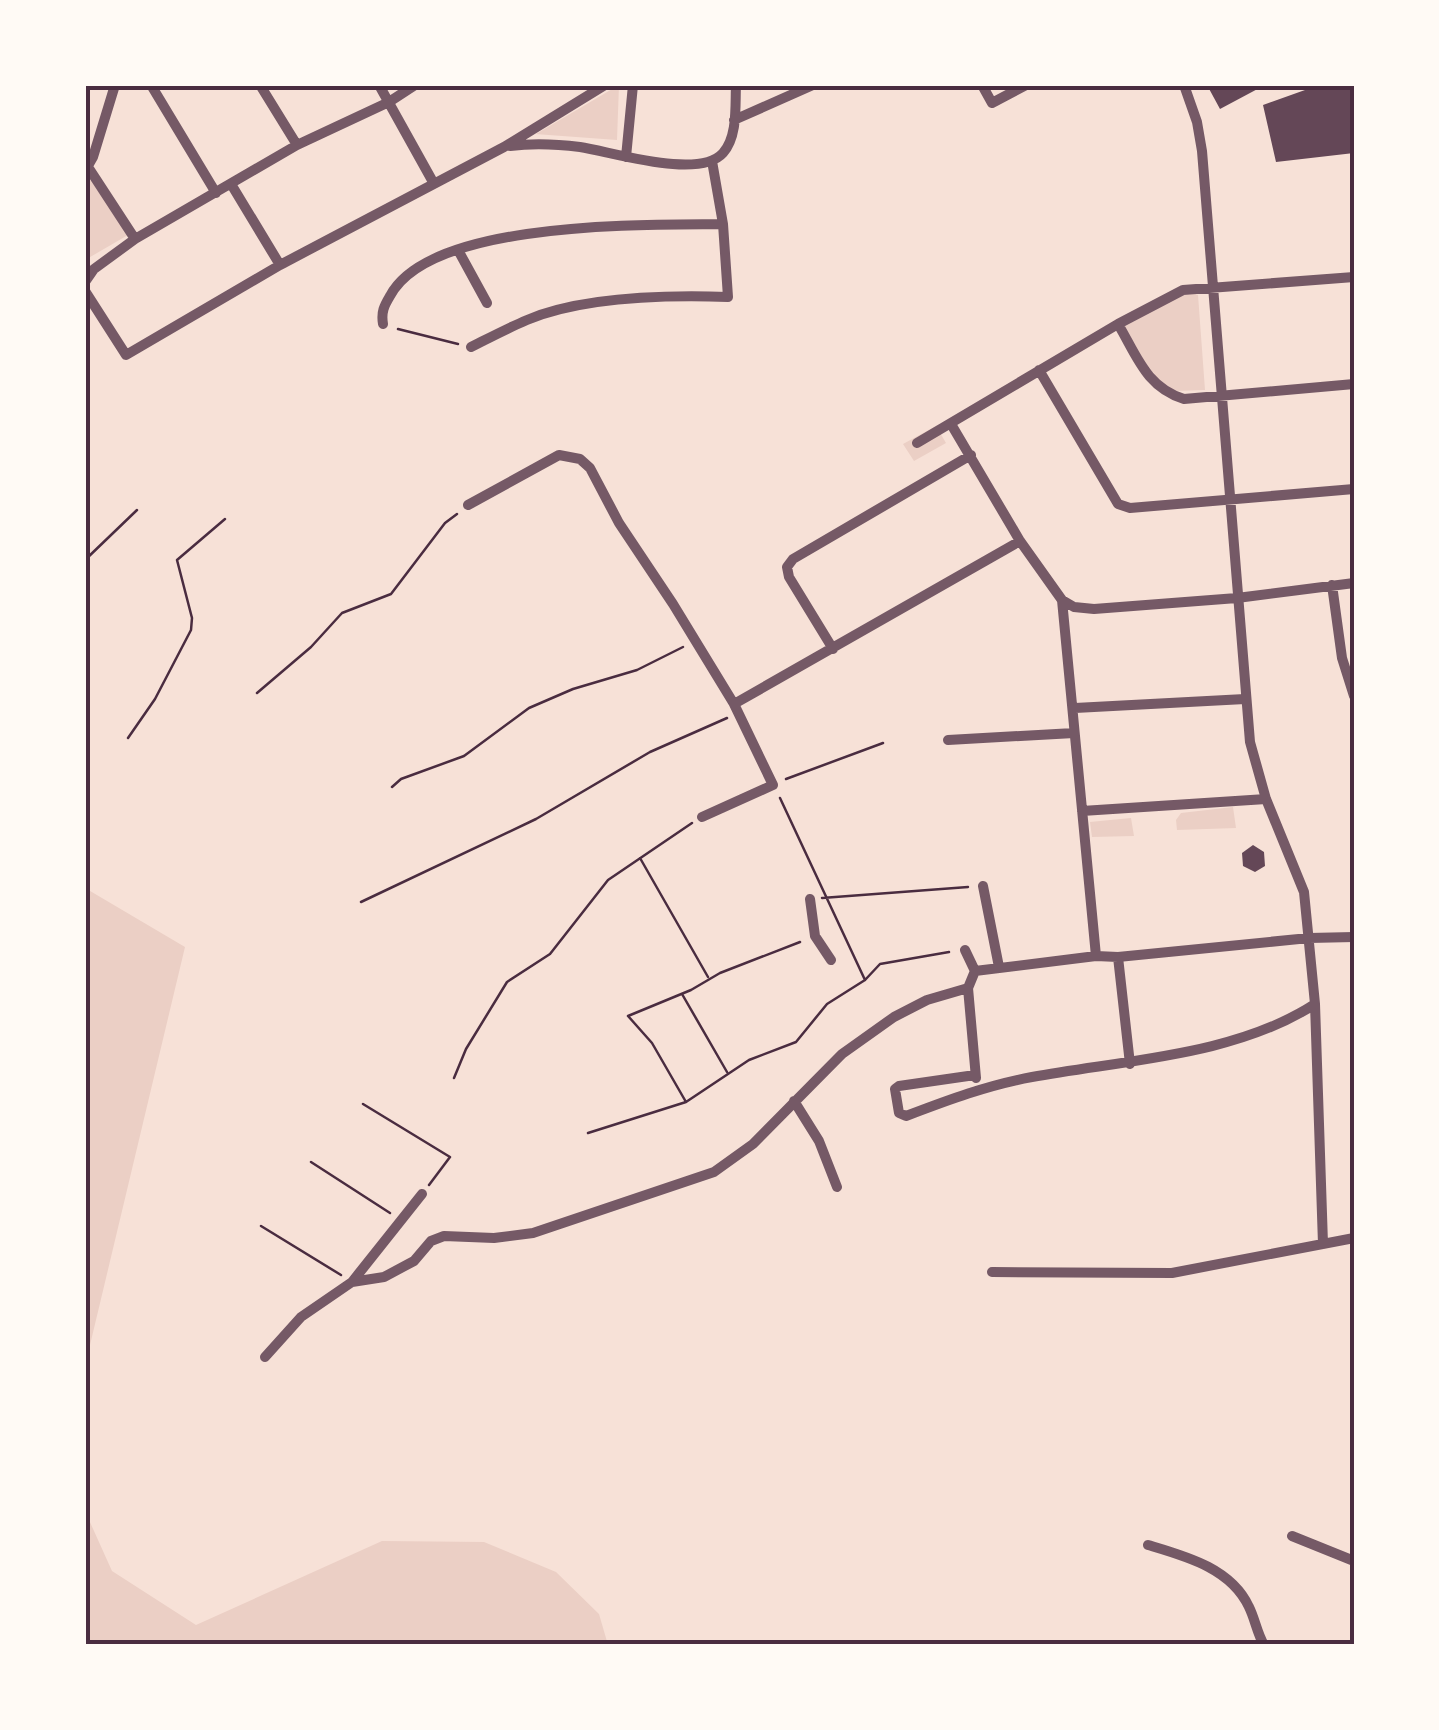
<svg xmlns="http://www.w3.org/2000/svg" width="1439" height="1730" viewBox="0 0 1439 1730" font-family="'Zilla Slab',serif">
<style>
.green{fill:#ebcfc5}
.building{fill:#644757}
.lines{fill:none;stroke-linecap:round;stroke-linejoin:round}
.path{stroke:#4a2c40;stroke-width:2.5}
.minor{stroke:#755966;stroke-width:10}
.neatline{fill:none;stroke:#4a2c40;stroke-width:4}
</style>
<rect width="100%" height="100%" fill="#f7e1d7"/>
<path class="green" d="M619,85l-2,55 -82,-6h1z
M91,180l37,55 -43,25v-75z
M1189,291l9,4 7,95 -32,1 -18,-13 -37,-59z
M936,426l10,17 -32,18 -11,-17z
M1233,807l3,21 -59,2 -1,-10 5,-7z
M1131,818l3,18 -42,1 -2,-15z
M85,888l100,59 -100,419z
M85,1511l27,60 84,54 186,-84 102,1 72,30 43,42 9,31h-523z"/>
<path class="building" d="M1207,85h58l-45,24z
M1319,85h35v68l-78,9 -13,-57z
M1253,845l11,7 1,14 -10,6 -12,-6 -1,-13z"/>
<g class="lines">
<path class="path" d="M398,329l60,15
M85,560l52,-50
M257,693l54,-46 31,-34 49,-19 54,-71 12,-9
M128,738l27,-39 36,-69 1,-12 -15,-58 48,-41
M786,779l97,-36
M392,787l9,-8 63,-23 65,-48 44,-19 64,-19 46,-23
M780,798l85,182
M640,858l68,119
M822,898l146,-11
M361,902l175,-83 114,-67 77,-34
M682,994l45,78
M454,1078l12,-29 41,-67 43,-28 58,-74 84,-57
M686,1102l-34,-59 -24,-27 63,-26 29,-17 80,-31
M363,1104l87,53 -21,28
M588,1133l98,-31 63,-42 47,-18 31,-38 38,-24 15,-16 69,-12
M311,1162l79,51
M261,1226l80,49"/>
<path class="minor" d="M151,85l65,108
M260,85l37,60
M379,85l54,97
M982,85l10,18 34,-18
M1184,85l13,37 5,29 48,591 16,57 38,93 11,112 8,240
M734,120l79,-35
M510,146c23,-3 46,-2 70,1 33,5 119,33 143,6 15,-17 12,-47 13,-68
M626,157l7,-72
M88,167l47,72
M85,171l8,-14 22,-72
M231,184l49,81
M458,250l29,53
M85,282l9,-13 41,-30 162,-94 92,-43 26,-17
M85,291l41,64 154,-90 224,-118 101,-62
M383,324c-2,-12 1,-18 7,-28 40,-76 256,-71 333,-72
M1118,324c19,32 28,63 66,75l170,-15
M471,347c18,-9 37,-19 56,-27 55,-23 141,-25 201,-23l-5,-73 -11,-63
M1039,370l79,134 12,4 224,-19
M951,424l69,117 42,59 34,356
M917,443l201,-119 65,-34 171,-13
M468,505l91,-50 21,4 10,9 29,55 54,81 61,100 39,81 -71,32
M1332,585l10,73 12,38
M1062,600l12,7 20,2 143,-11 117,-15
M833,649l-44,-72 -2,-10 6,-8 178,-104
M734,704l286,-163
M1075,708l170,-9
M948,740l126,-7
M1082,811l184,-12
M983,886l16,81
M810,899l5,37 16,24
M965,950l10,21 -7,17 8,90
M1118,957l12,107
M975,971l121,-15 22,1 191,-19 45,-1
M975,1075l-76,11 -4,3 4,24 7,3c42,-16 82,-31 126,-39 91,-17 203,-21 283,-73
M794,1101l25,40 18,46
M992,1272l180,1 182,-35
M352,1282l32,-5 30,-16 17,-20 13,-5 50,2 39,-5 181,-61 39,-28 89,-90 52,-37 33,-17 41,-12
M265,1357l36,-40 51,-35 70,-88
M1292,1536l62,25
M1148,1545c37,11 83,23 101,62 6,12 8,26 15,38"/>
</g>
<rect width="1439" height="1730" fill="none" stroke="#fffaf5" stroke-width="175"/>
<rect x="88" y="88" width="1264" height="1554" class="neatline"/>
</svg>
